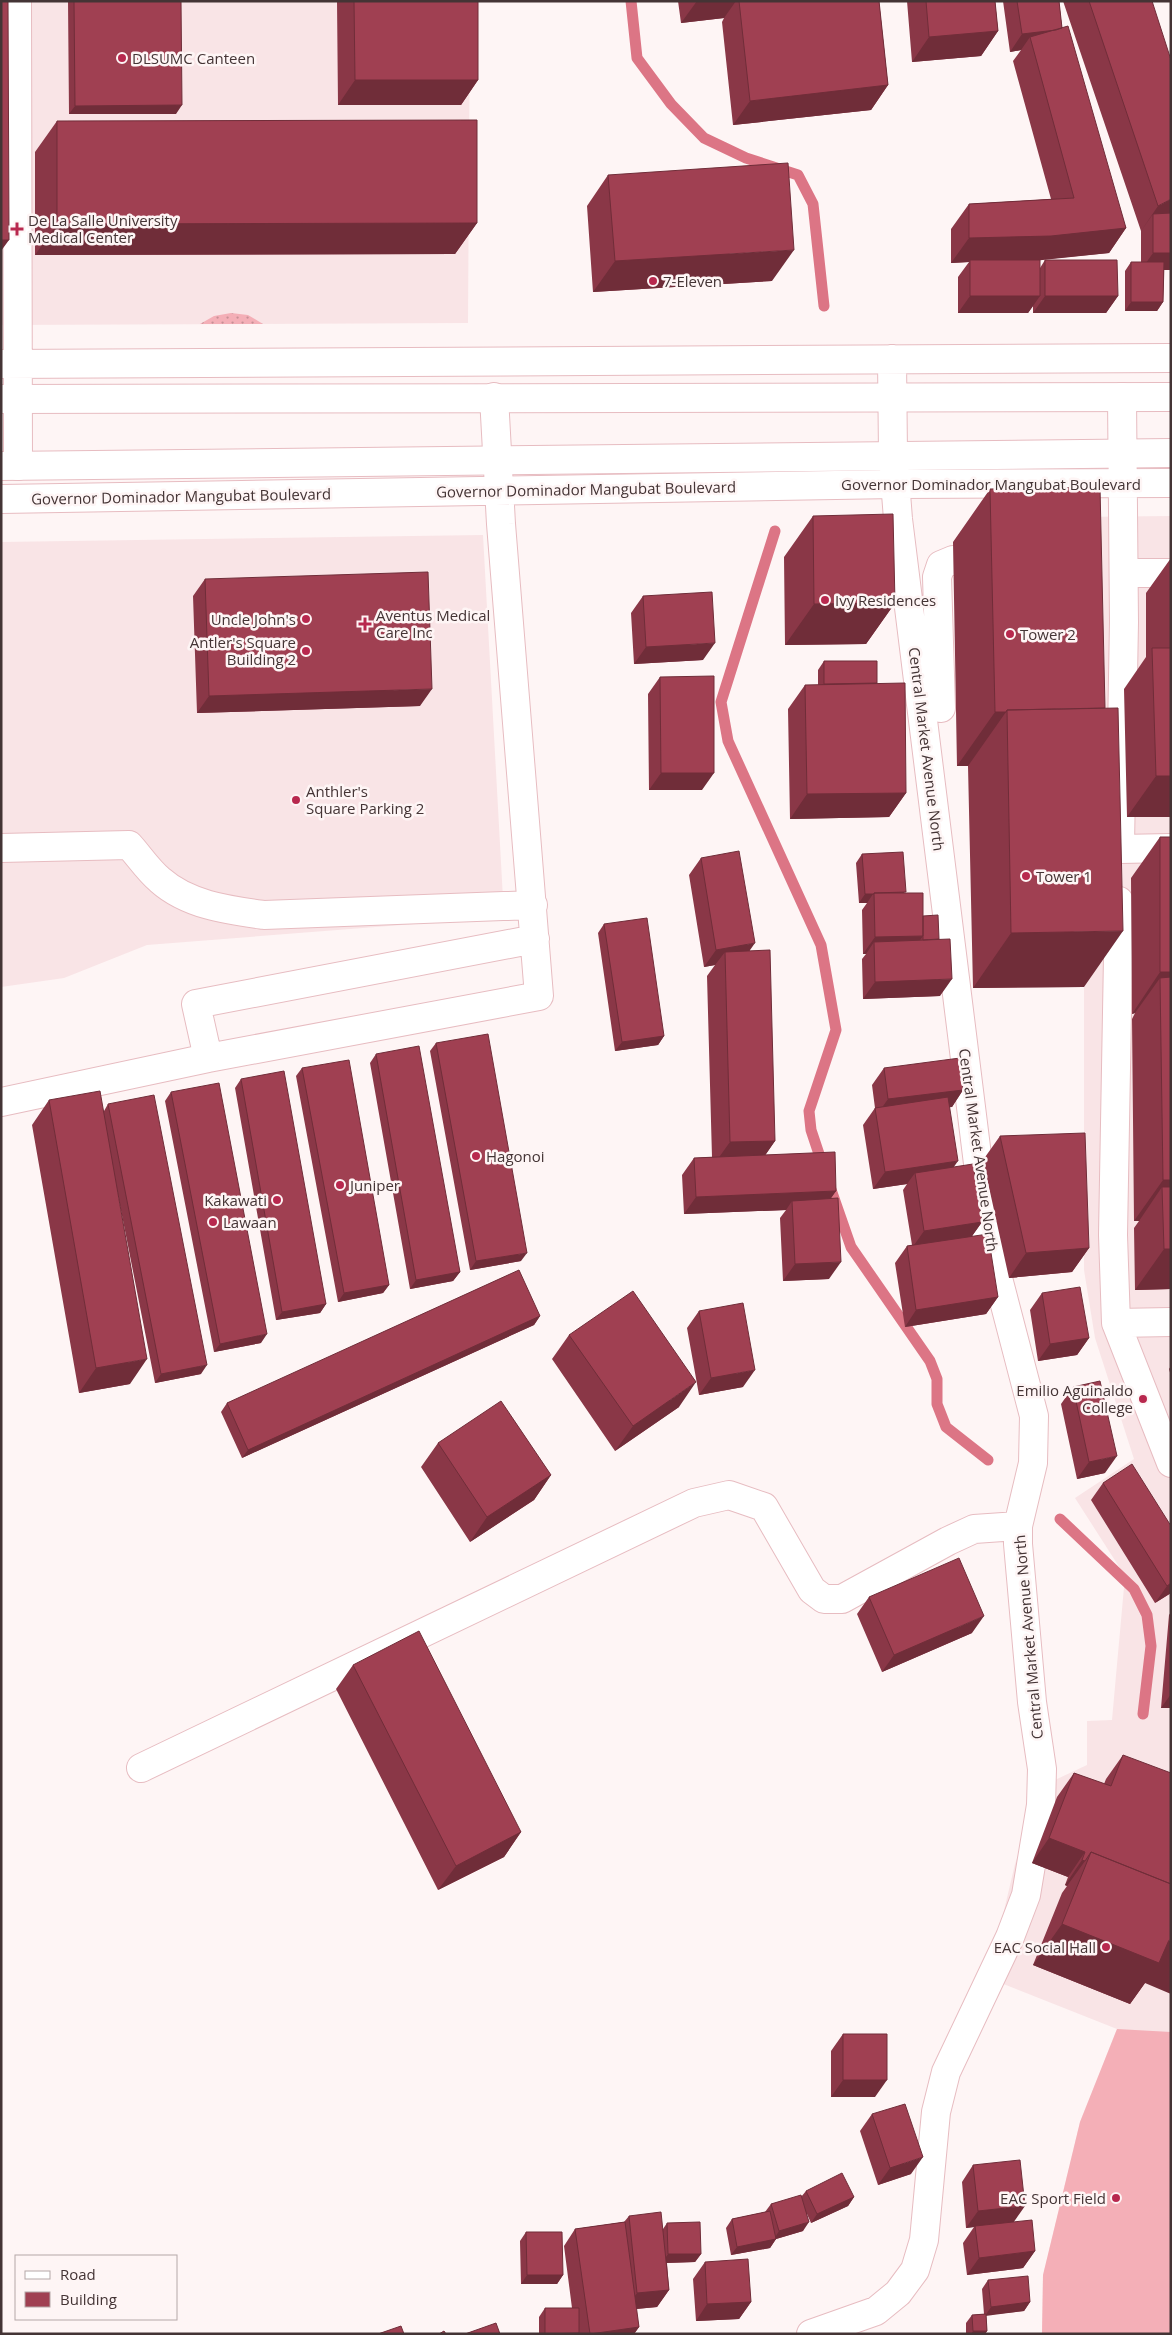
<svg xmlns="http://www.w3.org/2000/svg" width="1172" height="2335" viewBox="0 0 1172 2335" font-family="'Open Sans',sans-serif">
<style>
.built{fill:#f9e4e6}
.grass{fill:url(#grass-dots)}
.garden{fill:#f4afb7}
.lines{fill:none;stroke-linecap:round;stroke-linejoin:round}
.stream{stroke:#dc7585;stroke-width:11}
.minor-casing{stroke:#e7bcc1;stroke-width:30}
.major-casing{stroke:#e7bcc1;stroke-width:30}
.minor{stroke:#fff;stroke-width:28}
.major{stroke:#fff;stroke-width:28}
.wall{fill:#8a3747}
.shaded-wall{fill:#702d39}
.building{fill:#a04052;stroke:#702d39}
.poi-dot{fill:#b8284e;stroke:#fef5f5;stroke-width:2}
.labels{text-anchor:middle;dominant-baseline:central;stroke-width:5;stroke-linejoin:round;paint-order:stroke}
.poi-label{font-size:15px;fill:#443435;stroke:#fef5f5;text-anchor:start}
.street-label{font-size:15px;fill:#443435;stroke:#fef5f5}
</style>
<defs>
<pattern id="grass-dots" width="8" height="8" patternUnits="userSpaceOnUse" patternTransform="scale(1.25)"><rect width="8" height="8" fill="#f4afb7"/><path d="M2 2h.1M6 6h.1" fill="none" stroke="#c78f96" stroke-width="1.8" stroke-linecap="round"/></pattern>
</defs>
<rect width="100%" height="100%" fill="#fef5f5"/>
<path class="built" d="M1,1h469l-2,322 -467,2z
M1171,516v1818h-129l1,-59 37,-153 37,-93 -129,-51 27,-114 27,-78 45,-21v-44l25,-1 13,-144 -50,-78 59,-39 -39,-121 -11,-68v-283l-9,-470z
M483,535l21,382 -357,28 -83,33 -63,9v-445z"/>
<path class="grass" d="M231,313l17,2 15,9h-63l14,-8z"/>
<path class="garden" d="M1117,2029l54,3v302h-129l1,-59 37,-153z"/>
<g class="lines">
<path class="stream" d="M631,1l6,57 34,46 33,34 42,20 52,17 15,29 11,102
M775,531l-54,171 7,39 93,204 15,85 -27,81 2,19 12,36
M828,1181l23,66 79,114 7,18v25l9,23 42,33
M1060,1519l74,70 13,26 4,31 -8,68"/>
<defs>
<path id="minor" d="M17,1l1,465
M1,364l1170,-6
M1,499l894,-15 276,-1
M1124,573h47
M941,708l-4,-131 4,-12 12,-5
M1120,845l4,-223 -2,-225
M1,848l128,-3c10,11 19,25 31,35 28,25 68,30 104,35l269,-10
M1120,849l51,-1
M1119,901l-6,334 3,88 55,140
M208,1058l-12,-54 339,-65
M1,1102l207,-44 331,-62 -38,-472 -7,-127
M1116,1323l55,-1
M141,1768l553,-265 35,-8 35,12 48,83 12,9h18l106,-58 26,-12 44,-3
M811,2334l65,-23 22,-18 17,-23 9,-30 12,-128 10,-40 64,-135 16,-42 15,-90 1,-36 -10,-67 -14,-158v-18l15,-63 1,-47 -47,-180 -89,-717 -5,-64 -1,-96"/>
<path id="major" d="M1,399l1170,-2
M1,466l1170,-13"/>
</defs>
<use href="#minor" class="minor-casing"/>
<use href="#major" class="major-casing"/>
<use href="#minor" class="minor"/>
<use href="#major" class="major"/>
</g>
<path class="wall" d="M68,1h113l-5,113h-107z
M337,1h141v79l-17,25h-123z
M678,1h201l9,84 -17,25 -138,15 -11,-103 2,-4 -43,5z
M907,1h88l3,30 -17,25 -69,6z
M1003,1h56l3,27 64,200 -17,25 -72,7 3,8 5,-8 73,36 -12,17h-73v-7l-5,7h-70v-36l11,-15 -18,1v-34l18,-25 82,-5 -38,-138 8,-11 -11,2z
M1063,1h89l12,269 -1,32 -6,9h-32v-40l6,-9h10v-31z
M57,121l420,102 -22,31 -420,1v-103z
M608,175l164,106 -179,11 -6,-86z
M990,489l94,498 -111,1 -5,-222h-11l-4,-224z
M813,516l82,87 -29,41 -81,1 -1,-88z
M1171,558v259h-44l-3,-128 22,-32v-64z
M205,579l215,127 -223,7 -4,-117z
M643,596l60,64 -69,4 -3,-51z
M824,661l53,22 29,110 -17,24 -99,2 -2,-110 17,-24h13v-15z
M660,677l42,113h-53l-1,-96z
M1160,837l11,452 -36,1 -1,-62 5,-7h-5l-2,-202 3,-6 -3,1 -1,-136z
M862,854l43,39 18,23 17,80 -77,3 -1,-40 4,-5h-3l-1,-44 5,-7h-8l-3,-40z
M701,858l49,93 25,190 -10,14 71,36 -5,7 -2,81 -46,2 -3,-63 6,-8 -102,4 -2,-39 12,-17 18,-1 -5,-181 8,-11 -11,2 -15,-92z
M604,924l60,112 -6,9 -43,6 -17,-118z
M436,1043l85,218 -51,9 -40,-219z
M376,1054l84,218 -7,9 -43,8 -40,-226z
M302,1068l87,217 -6,8 -45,9 -42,-226z
M884,1068l79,22 -11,17h-3l5,60 28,55 -10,14 26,61 -12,17 -81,13 -10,-64 12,-17 5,-1 -9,-55 4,-6 -34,5 -10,-64 12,-17 -3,-23z
M241,1079l85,225 -6,9 -44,7 -41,-232z
M171,1092l90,251 -47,9 -49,-251z
M49,1100l55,11 4,-7 93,270 -46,9 -38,-193 13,194 -51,9 -47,-268z
M1000,1136l89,112 -17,24 -63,6 -26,-118z
M1042,1293l47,45 -12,17 -39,6 -8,-51z
M699,1311l44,76 -44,8 -12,-67z
M540,1316l-6,9 -292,133 -21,-46 6,-9z
M569,1335l110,72 -64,44 -63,-92z
M1171,1366v10l-2,-7z
M1073,1387l32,86 -28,6 -16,-75z
M438,1443l113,32 -17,25 -64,42 -49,-75z
M1103,1483l68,43v67l-16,10 -64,-103z
M869,1597l103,36 -90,39 -25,-58z
M1171,1612v96h-10l8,-93z
M353,1665l168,167 -17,25 -66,33 -102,-201z
M1123,1755l22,228 -15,21 -97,-39 29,-72 5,-7 -2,-1 3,-8 -36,-14 25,-66 17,-24 30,11 2,-5z
M843,2034l32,63h-44v-46z
M872,2114l39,60 -33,11 -18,-54z
M973,2165l62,86 -12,17 -56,7 -4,-32 11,-16 -8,1 -4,-46z
M806,2191l48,6 -6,9 -37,17 -4,-9 -4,17 -27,8 -6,9 -39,7 -5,-27 6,-9 33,-7 6,-8 30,-7z
M629,2216l34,13 4,-6 34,31 -6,8 -28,1 2,27 -12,17 -21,2 3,18 -5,7h-95v-17l6,-9h27l-8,-62 11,-17 49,-7z
M526,2232l37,43 -6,9h-36l-1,-43z
M705,2262l46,40 -12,17 -43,2 -3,-42z
M988,2280l42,22 -6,9 -38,4 1,16 -2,3h-19v-11l6,-8 12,-1 -2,-25z"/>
<path class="shaded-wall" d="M697,1h39l-12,17 -43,5z
M1062,29l-32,8 -9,13 -11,2 12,-18z
M998,31l-17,25 -69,6 17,-25z
M355,80h123l-17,25h-123z
M888,85l-17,25 -138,15 17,-24z
M182,105l-6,9h-107l6,-8z
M1171,199v15h-18l-12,17 17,-25z
M477,223l-22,31 -420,1 22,-31z
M1126,228l-17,25 -76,8 -63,-1 -1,2 -18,1 18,-25z
M1,240h8l-8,11z
M794,250l-22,31 -179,11 22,-31z
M1153,253h18v17h-30z
M970,296h70l-12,17h-70z
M1045,296h73l-12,17h-73z
M1131,302h32l-6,9h-32z
M895,603l-29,41 -81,1 29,-41z
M715,643l-12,17 -69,4 12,-17z
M432,689l-12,17 -223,7 12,-17z
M995,712h11l-38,54h-11z
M661,773h53l-12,17h-53z
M1156,776h15v41h-44z
M906,793l-17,24 -99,2 17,-25z
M865,894h8l-6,9h-8z
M1123,931l-39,56 -111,1 38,-55z
M923,936l-12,17 -37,-11 -8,12h-3l12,-17z
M755,943l-12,17 -18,-8 -10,13 -11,2 12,-17z
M1160,972h11v41l-11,-35 -25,35 -3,1z
M952,979l-12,17 -77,3 12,-17z
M664,1036l-6,9 -43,6 7,-9z
M963,1090l-11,17 -76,9 12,-17z
M775,1141l-17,25 -46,1 18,-25z
M958,1161l-12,17 -31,-5 -8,11 -34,5 12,-17z
M1163,1180h8v40l-9,-33 -23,34h-5z
M836,1191l-12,17 -32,-7 -6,9 -102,4 12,-17z
M982,1222l-12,17 -58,9 12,-17z
M1089,1248l-17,24 -63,6 17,-25z
M1164,1249h7v40l-36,1z
M527,1253l-6,8 -51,9 6,-9z
M841,1262l-12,17 -46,2 12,-17z
M460,1272l-7,9 -43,8 6,-9z
M389,1285l-6,8 -45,9 6,-9z
M998,1297l-12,17 -81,13 11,-17z
M326,1304l-6,9 -44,7 6,-8z
M540,1316l-6,9 -292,133 6,-8z
M267,1334l-6,9 -47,9 6,-8z
M1089,1338l-12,17 -39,6 12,-17z
M147,1359l-17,25 -51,9 17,-25z
M207,1365l-6,9 -46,9 6,-9z
M755,1370l-12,17 -44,8 12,-17z
M696,1382l-17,25 -64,44 18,-25z
M1117,1456l-12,17 -28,6 12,-17z
M551,1475l-17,25 -64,42 17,-25z
M1171,1583v10l-16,10 12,-17z
M984,1616l-12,17 -90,39 12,-17z
M1171,1694v14h-10z
M521,1832l-17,25 -66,33 18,-24z
M1049,1838l36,14 -17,25 -36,-14z
M1082,1860l3,1 -18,25 -2,-1z
M1062,1924l109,17v53l-26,-11 -15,21 -97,-39z
M843,2080h44l-12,17h-44z
M923,2157l-12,17 -33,11 12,-17z
M854,2197l-6,9 -37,17 6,-9z
M1025,2206l-12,17 -38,3 -1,1 -8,1 12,-17z
M809,2222l-6,9 -27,8 -6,9 -39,7 6,-8 37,-8 5,-8z
M1035,2251l-12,17 -56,7 12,-17z
M668,2254h33l-6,8 -33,1z
M527,2275h36l-6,9h-36z
M669,2290l-12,17 -32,3 12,-17z
M751,2302l-12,17 -43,2 11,-17z
M1030,2302l-6,9 -39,5 6,-9z
M639,2327l-5,7h-43z
M973,2331h14l-2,3h-14z"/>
<path class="building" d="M1,1h7l1,239h-8z
M74,1h107l1,104 -107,1z
M354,1h124v79h-123z
M739,1h140l9,84 -138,16z
M926,1h69l3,30 -69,6z
M1017,1h42l3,27 -6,2 -34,4z
M1089,1h63l19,59v139l-13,7z
M1068,26l58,202 -75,8 -82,2v-34l105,-6 -44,-161z
M477,120v103l-420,1v-103z
M788,163l6,87 -179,11 -7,-86z
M1171,213v40h-18v-39z
M970,260h70v36h-70z
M1045,260h72l1,36h-73z
M1131,262h33l-1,40h-32z
M1100,487l5,221 -98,2 -1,2h-11l-5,-223z
M893,514l2,89 -81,1 -1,-88z
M428,572l4,117 -223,7 -4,-117z
M712,592l3,51 -69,4 -3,-51z
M1152,648h19v128h-15z
M824,661h53v22l-53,1z
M714,676v97h-53l-1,-96z
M905,683l1,110 -99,1 -2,-109z
M1118,708l5,223 -112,2 -4,-223z
M1160,837h11v135h-11z
M739,851l16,92 -39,7 -15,-92z
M903,852l3,40 -32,1v1h-9l-3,-40z
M874,893h49v43l-48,1z
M938,915l1,24 -16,1v-24z
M647,918l17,118 -42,6 -18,-118z
M950,939l2,40 -77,3 -1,-40z
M770,950l5,191 -45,1 -5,-190z
M1171,977v203h-8l-3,-202z
M488,1034l39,219 -51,8 -40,-218z
M419,1046l41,226 -44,8 -40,-226z
M960,1058l3,32 -75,9 -4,-31z
M349,1060l40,225 -45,8 -42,-225z
M284,1071l42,233 -44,8 -41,-233z
M219,1083l48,251 -47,10 -49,-252z
M100,1091l47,268 -51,9 -47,-268z
M154,1095l53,270 -46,9 -53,-270z
M948,1097l10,64 -73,11 -10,-64z
M1085,1133l4,115 -63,5 -26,-117z
M835,1152l1,39 -140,6 -2,-39z
M973,1164l9,58 -58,9 -9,-58z
M1162,1187h9v62h-7z
M838,1198l3,64 -46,2 -3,-63z
M988,1234l10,63 -82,13 -9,-64z
M519,1270l21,46 -292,134 -21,-47z
M1080,1287l9,51 -39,6 -8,-51z
M633,1291l63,91 -63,44 -64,-91z
M743,1303l12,67 -44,8 -12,-67z
M1100,1381l17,75 -28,6 -16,-75z
M501,1401l50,74 -64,42 -49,-74z
M1132,1464l39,62v57l-4,3 -64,-103z
M959,1558l25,58 -90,39 -25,-58z
M419,1631l102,201 -65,34 -103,-201z
M1123,1755l48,18v111l-80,-32 -6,9 -3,-1 3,-8 -36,-14 25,-65 37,13z
M1091,1852l80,32v57l-2,-1 -10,23 -97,-39z
M843,2034h44v46h-44z
M905,2104l18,53 -33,11 -18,-54z
M1020,2160l5,46 -47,5 -5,-46z
M842,2173l12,24 -37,17 -11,-23z
M801,2195l8,27 -30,9 -8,-27z
M770,2211l6,28 -39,8 -5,-28z
M661,2212l8,78 -32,3 -8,-77z
M1032,2220l3,31 -56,7 -4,-32z
M625,2222l14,105 -49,7 -15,-105z
M700,2222l1,32h-33l-1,-31z
M526,2232h36l1,43h-36z
M748,2259l3,43 -44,2 -2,-42z
M1028,2276l2,26 -39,5 -3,-27z
M545,2308h34v25l-34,1z
M986,2314l1,17h-14l-1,-16z
M496,2323l4,11h-35z
M401,2326l3,8h-26z
M444,2331l2,3h-7z"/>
<g class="poi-dot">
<circle cx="122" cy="58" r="5"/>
<path d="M14.5 221.5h5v5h5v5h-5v5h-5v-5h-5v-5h5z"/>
<circle cx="653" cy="281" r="5"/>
<circle cx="825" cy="600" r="5"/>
<circle cx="306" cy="619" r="5"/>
<path d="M362.5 616.5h5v5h5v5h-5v5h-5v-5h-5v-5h5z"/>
<circle cx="1010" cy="634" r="5"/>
<circle cx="306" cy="651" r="5"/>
<circle cx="296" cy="800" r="5"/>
<circle cx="1026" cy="876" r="5"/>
<circle cx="476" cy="1156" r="5"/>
<circle cx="340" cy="1185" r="5"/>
<circle cx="277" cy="1200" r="5"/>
<circle cx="213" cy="1222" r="5"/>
<circle cx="1143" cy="1399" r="5"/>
<circle cx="1106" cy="1947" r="5"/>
<circle cx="1116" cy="2198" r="5"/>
</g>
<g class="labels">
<g class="poi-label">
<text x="132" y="58">DLSUMC Canteen</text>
<text x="28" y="220">De La Salle University<tspan x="28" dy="17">Medical Center</tspan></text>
<text x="663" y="281">7-Eleven</text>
<text x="835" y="600">Ivy Residences</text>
<text x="376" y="615">Aventus Medical<tspan x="376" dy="17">Care Inc</tspan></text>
<text x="296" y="619" text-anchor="end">Uncle John's</text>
<text x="1020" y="634">Tower 2</text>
<text x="296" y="642" text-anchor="end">Antler's Square<tspan x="296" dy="17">Building 2</tspan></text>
<text x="306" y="791">Anthler's<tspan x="306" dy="17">Square Parking 2</tspan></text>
<text x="1036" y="876">Tower 1</text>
<text x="486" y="1156">Hagonoi</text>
<text x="350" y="1185">Juniper</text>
<text x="267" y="1200" text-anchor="end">Kakawati</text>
<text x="223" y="1222">Lawaan</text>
<text x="1133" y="1390" text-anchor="end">Emilio Aguinaldo<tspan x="1133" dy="17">College</tspan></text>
<text x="1096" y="1947" text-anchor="end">EAC Social Hall</text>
<text x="1106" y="2198" text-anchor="end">EAC Sport Field</text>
</g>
<g class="street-label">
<text x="991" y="484">Governor Dominador Mangubat Boulevard</text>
<text transform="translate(586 489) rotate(-1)">Governor Dominador Mangubat Boulevard</text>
<text transform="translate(181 496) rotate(-1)">Governor Dominador Mangubat Boulevard</text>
<text transform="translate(927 749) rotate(83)">Central Market Avenue North</text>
<text transform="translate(979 1150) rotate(82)">Central Market Avenue North</text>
<text transform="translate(1028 1637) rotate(-95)">Central Market Avenue North</text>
</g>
</g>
<rect width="1172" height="2335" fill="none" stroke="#443435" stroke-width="5"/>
<rect x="15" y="2255" width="162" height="65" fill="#fef5f5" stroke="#b4a8a8"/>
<rect x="25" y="2271" width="25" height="8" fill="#ffffff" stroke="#b4a8a8"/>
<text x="60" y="2280" font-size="15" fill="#443435">Road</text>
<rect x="25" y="2292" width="25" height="15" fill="#a04052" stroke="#b4a8a8"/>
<text x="60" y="2305" font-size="15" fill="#443435">Building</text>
</svg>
